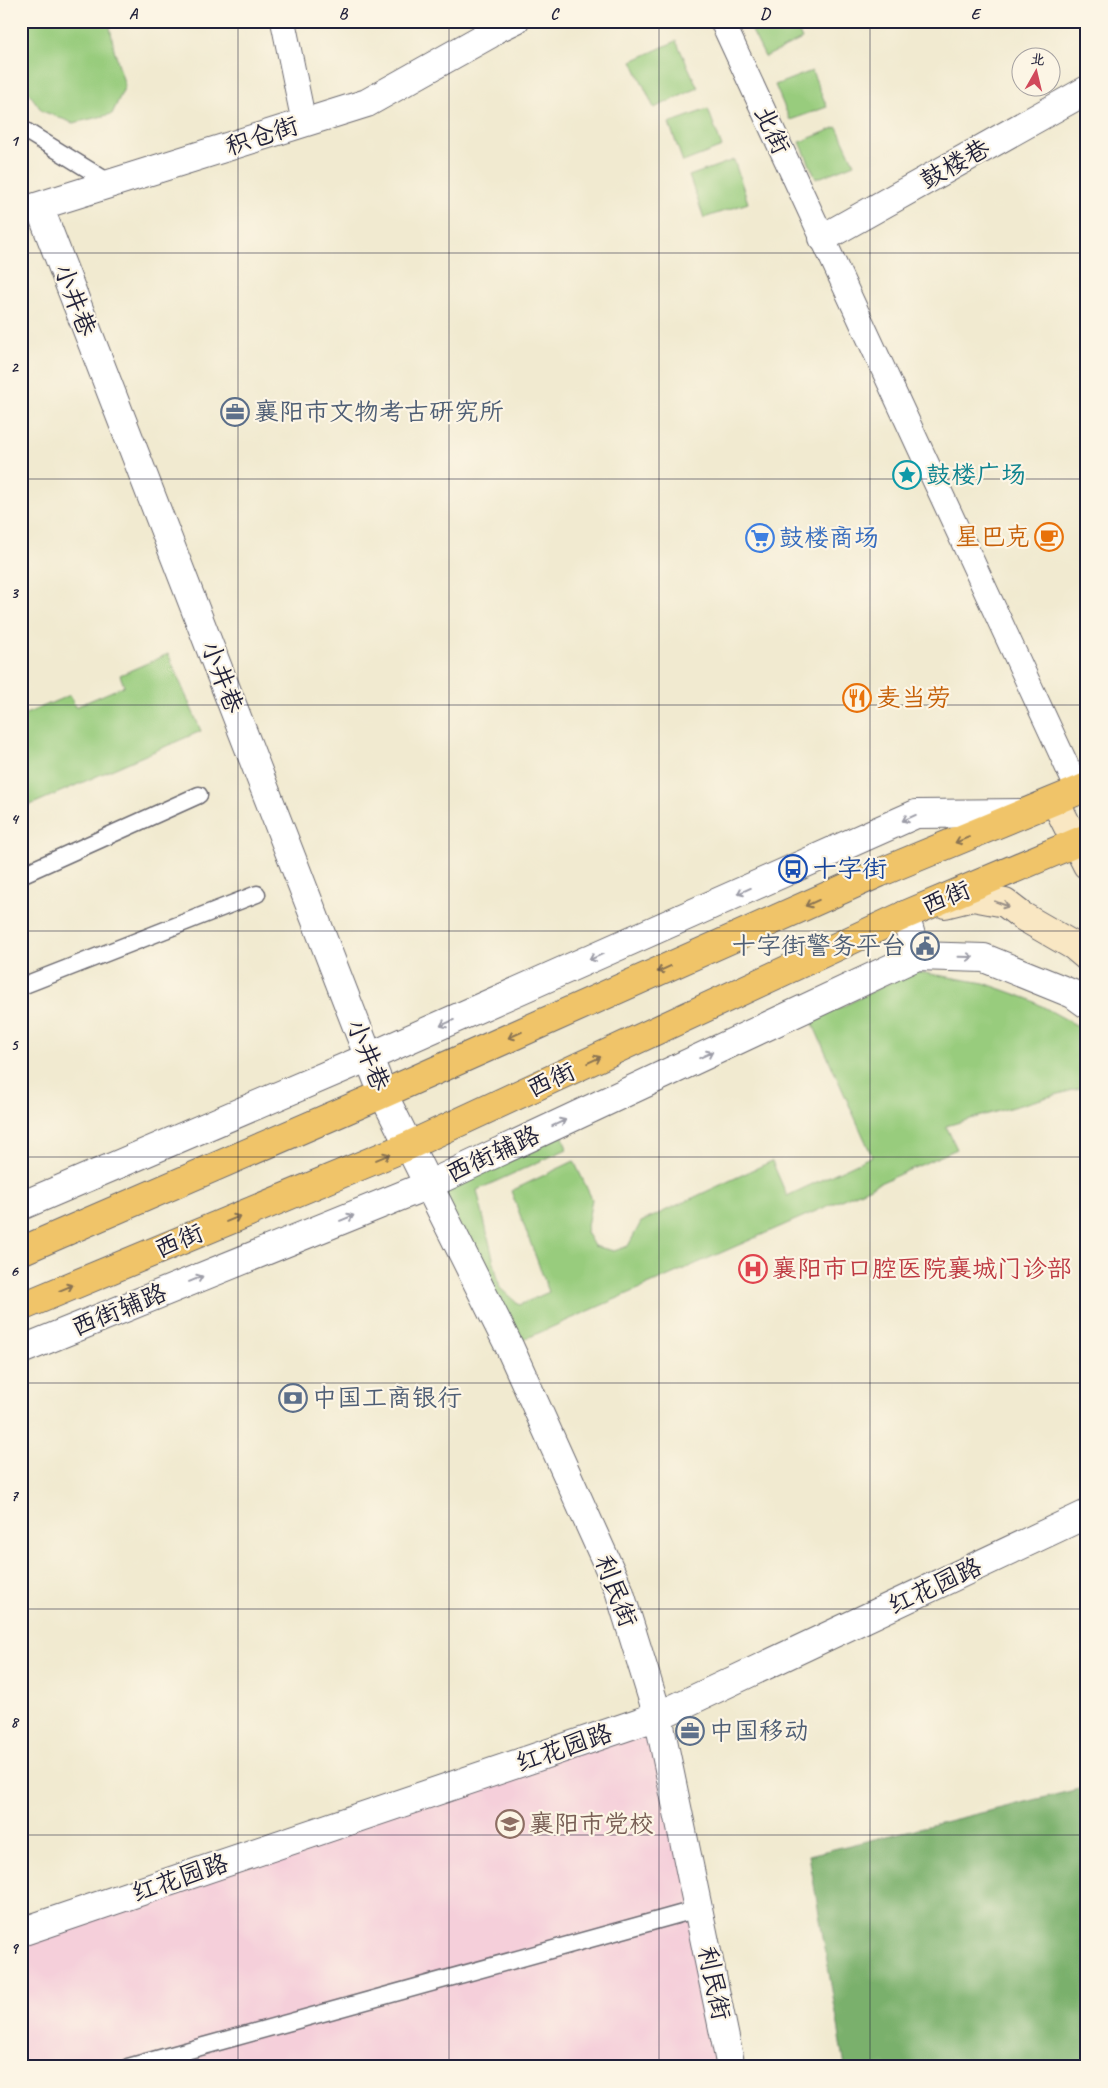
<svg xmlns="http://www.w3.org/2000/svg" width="1108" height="2088" viewBox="0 0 1108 2088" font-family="Caveat,'LXGW WenKai TC',sans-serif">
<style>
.built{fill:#f5cfda}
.green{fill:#98cc7d;stroke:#5d775c}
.forest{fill:#7ab06c;stroke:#4e6954}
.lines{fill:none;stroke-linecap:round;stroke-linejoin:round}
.service-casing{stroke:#6a686f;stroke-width:19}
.pedestrian-casing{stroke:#6a686f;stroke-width:26}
.minor-casing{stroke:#6a686f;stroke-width:30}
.tertiary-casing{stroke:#6a686f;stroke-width:30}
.secondary-casing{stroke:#6a686f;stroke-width:30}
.primary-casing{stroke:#6a686f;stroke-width:30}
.service{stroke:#fff;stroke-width:16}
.pedestrian{stroke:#fff;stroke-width:24}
.minor{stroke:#fff;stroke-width:28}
.tertiary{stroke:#fff;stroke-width:28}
.secondary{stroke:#f9e7c3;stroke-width:28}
.primary{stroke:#f0c469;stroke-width:28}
.oneway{stroke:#9c9ca7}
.oneway2{stroke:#897352}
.oneway3{stroke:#988e86}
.grid{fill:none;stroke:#22223b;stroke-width:1;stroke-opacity:0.55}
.labels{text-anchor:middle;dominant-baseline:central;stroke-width:4.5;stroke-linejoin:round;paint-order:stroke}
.street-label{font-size:25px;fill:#22223b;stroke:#fcf5e5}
.service-label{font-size:25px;fill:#4e5e75;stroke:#fcf5e5;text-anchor:start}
.culture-label{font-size:25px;fill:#0d838f;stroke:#fcf5e5;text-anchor:start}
.food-label{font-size:25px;fill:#c56008;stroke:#fcf5e5;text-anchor:end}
.shop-label{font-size:25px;fill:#366cbe;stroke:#fcf5e5;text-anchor:start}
.transit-label{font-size:25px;fill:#164399;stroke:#fcf5e5;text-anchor:start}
.health-label{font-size:25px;fill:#be3a42;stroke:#fcf5e5;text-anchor:start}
.education-label{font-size:25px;fill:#785e54;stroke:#fcf5e5;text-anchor:start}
.neatline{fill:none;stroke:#22223b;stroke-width:2}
.grid-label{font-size:16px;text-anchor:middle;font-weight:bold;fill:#22223b}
</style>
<rect width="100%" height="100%" fill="#fcf5e5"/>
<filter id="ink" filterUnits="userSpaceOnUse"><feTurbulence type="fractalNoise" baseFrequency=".02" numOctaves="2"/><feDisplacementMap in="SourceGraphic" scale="10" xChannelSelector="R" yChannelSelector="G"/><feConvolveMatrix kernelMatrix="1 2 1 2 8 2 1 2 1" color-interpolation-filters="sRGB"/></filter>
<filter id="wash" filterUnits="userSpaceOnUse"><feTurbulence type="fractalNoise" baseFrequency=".0096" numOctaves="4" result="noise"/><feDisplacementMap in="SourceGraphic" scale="20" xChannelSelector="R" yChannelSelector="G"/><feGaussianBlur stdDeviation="1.12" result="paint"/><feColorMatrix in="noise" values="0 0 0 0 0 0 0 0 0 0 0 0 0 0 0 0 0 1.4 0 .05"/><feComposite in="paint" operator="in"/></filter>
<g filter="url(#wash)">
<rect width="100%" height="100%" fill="#f1ead0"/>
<path class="built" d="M658,1716l73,351h-710v-135z"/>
<path class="green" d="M21,21h88l5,28 11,37 -13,28 -39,9 -31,-12 -21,-29z
M747,21h47l8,18 -37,18z
M676,41l22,47 -44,20 -22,-47z
M812,71l15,36 -37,13 -15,-35z
M708,109l14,38 -39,15 -14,-39z
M837,127l17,37 -38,15 -16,-37z
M734,160l14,43 -44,15 -15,-42z
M168,654l33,77 -180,78v-93l49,-21 5,12 49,-21 -4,-11z
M913,971l71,12 45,16 58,32v55l-141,40 11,23 -448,197 -81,-161 131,-61 8,25 -90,41 23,98 19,17 30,-13 -38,-101 63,-30 18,38 -6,33 8,14 20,5 14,-5 13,-24 131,-61 15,35 85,-40 -60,-134z"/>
<path class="forest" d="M1087,1787v280h-242l-36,-212z"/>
</g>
<g filter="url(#ink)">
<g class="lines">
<defs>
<path id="service" d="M21,128l91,56
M21,875l178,-80
M22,986l235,-92
M128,2067l570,-158"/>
<path id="pedestrian" d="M283,21l21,102
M484,21l6,13 27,-13
M722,21l356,769"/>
<path id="minor" d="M39,206l344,888 126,252 110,244 39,126 73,351
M23,211l344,-108 123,-69
M823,238l264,-148
M21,1932l637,-216 429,-202"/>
<path id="tertiary" d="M917,956l67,2 89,36 14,10
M21,1206l348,-149 547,-243 107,-1
M21,1350l407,-165 489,-229 -12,-41"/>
<path id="secondary" d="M1055,801l32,64
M945,904l28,-7 32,6 17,13 52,30 13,11"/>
<path id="primary" d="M21,1251l362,-157 496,-221 208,-86
M21,1307l387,-161 497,-231 182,-77"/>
</defs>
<use href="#service" class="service-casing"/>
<use href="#pedestrian" class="pedestrian-casing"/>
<use href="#minor" class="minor-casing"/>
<use href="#tertiary" class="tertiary-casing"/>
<use href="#secondary" class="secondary-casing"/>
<use href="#primary" class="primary-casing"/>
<use href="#service" class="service"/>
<use href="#pedestrian" class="pedestrian"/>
<use href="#minor" class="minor"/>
<use href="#tertiary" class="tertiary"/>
<use href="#secondary" class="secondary"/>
<use href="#primary" class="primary"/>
</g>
<defs><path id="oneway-shaft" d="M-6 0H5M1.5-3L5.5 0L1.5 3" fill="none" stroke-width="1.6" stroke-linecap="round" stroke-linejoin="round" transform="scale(1.25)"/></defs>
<g class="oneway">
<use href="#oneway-shaft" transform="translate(909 818) rotate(156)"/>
<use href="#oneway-shaft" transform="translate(744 891) rotate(156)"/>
<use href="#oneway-shaft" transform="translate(596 957) rotate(156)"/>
<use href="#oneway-shaft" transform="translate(966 957) rotate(1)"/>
<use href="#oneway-shaft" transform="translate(447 1023) rotate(156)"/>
<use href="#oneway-shaft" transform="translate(706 1055) rotate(-25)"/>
<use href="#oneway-shaft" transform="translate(559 1123) rotate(-25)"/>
<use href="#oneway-shaft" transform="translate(347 1218) rotate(-22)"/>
<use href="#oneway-shaft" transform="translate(196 1279) rotate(-22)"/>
</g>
<g class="oneway2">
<use href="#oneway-shaft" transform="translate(962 840) rotate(158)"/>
<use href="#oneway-shaft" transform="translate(812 903) rotate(156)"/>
<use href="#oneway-shaft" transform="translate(664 969) rotate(156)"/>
<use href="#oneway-shaft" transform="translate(515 1035) rotate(156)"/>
<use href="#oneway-shaft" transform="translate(594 1060) rotate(-25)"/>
<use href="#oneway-shaft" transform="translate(383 1157) rotate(-23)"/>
<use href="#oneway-shaft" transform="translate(233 1219) rotate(-23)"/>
<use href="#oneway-shaft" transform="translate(66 1288) rotate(-23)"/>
</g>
<use class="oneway3" href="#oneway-shaft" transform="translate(1002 904) rotate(21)"/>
</g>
<path class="grid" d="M238,21v2046M449,21v2046M659,21v2046M870,21v2046M21,253h1066M21,479h1066M21,705h1066M21,931h1066M21,1157h1066M21,1383h1066M21,1609h1066M21,1835h1066"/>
<defs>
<symbol id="office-ring" viewBox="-11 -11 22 22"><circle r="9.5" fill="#fcf5e5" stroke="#5c6f8a" stroke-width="1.5"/><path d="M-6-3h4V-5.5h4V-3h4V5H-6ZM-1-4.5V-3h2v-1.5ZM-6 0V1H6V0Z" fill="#5c6f8a"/></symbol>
<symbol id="sight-ring" viewBox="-11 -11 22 22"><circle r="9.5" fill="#fcf5e5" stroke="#0f9aa8" stroke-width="1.5"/><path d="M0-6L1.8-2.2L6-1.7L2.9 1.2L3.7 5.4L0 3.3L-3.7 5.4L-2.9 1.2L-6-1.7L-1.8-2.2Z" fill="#0f9aa8"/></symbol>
<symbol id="cafe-ring" viewBox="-11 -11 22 22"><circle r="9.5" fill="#fcf5e5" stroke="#e8710a" stroke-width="1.5"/><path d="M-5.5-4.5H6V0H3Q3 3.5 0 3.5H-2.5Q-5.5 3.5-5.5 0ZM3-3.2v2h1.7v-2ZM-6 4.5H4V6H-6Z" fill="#e8710a"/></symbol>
<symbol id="supermarket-ring" viewBox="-11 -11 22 22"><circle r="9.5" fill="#fcf5e5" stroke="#3f7fe0" stroke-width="1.5"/><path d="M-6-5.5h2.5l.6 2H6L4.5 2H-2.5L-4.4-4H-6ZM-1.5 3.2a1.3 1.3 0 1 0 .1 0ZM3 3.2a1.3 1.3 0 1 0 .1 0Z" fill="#3f7fe0"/></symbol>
<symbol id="restaurant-ring" viewBox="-11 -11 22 22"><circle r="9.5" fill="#fcf5e5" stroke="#e8710a" stroke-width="1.5"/><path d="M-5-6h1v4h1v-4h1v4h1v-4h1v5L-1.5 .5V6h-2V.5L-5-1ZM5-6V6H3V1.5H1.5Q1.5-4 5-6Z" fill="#e8710a"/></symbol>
<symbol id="bus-ring" viewBox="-11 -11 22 22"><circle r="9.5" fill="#fcf5e5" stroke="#1a4fb4" stroke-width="1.5"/><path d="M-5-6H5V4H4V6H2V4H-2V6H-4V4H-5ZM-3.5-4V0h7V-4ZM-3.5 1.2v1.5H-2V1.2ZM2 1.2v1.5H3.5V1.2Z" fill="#1a4fb4"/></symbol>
<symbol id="civic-ring" viewBox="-11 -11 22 22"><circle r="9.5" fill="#fcf5e5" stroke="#5c6f8a" stroke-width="1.5"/><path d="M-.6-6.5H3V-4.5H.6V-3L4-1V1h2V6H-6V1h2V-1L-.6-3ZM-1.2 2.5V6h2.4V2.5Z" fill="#5c6f8a"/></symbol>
<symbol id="hospital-ring" viewBox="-11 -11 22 22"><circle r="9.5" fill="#fcf5e5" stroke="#e0444e" stroke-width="1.5"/><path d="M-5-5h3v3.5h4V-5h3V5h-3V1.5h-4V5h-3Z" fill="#e0444e"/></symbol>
<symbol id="bank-ring" viewBox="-11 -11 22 22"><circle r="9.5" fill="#fcf5e5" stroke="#5c6f8a" stroke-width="1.5"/><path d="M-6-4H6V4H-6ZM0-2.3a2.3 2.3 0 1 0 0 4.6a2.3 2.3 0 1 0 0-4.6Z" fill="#5c6f8a"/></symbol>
<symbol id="university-ring" viewBox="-11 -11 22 22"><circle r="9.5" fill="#fcf5e5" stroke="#8d6e63" stroke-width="1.5"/><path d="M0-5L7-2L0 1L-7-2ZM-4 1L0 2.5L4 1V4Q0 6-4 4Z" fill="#8d6e63"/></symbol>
</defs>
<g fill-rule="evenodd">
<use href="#office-ring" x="219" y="396" width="32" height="32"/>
<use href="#sight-ring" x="891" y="459" width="32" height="32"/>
<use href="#cafe-ring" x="1033" y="521" width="32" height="32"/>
<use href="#supermarket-ring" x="744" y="522" width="32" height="32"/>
<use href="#restaurant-ring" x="841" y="682" width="32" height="32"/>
<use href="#bus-ring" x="777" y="853" width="32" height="32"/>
<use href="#civic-ring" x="909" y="930" width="32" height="32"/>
<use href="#hospital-ring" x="737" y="1253" width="32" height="32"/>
<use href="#bank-ring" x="277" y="1382" width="32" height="32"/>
<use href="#office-ring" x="674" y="1715" width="32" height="32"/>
<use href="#university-ring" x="494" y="1808" width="32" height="32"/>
</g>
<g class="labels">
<g class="street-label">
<text transform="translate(772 130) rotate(65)">北街</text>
<text transform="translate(262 136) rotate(-18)">积仓街</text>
<text transform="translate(955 164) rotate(-29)">鼓楼巷</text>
<text transform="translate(75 300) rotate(69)">小井巷</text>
<text transform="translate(222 677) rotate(69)">小井巷</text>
<text transform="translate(946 898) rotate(-23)">西街</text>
<text transform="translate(368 1055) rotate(68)">小井巷</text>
<text transform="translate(551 1080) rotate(-25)">西街</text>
<text transform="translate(493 1154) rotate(-25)">西街辅路</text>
<text transform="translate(179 1241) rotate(-23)">西街</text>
<text transform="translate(119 1310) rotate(-22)">西街辅路</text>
<text transform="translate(935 1586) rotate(-25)">红花园路</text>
<text transform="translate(616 1591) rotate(69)">利民街</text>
<text transform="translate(564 1748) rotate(-19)">红花园路</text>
<text transform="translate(180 1878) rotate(-19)">红花园路</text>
<text transform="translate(714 1983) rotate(78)">利民街</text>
</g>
<g class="service-label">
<text x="254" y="412">襄阳市文物考古研究所</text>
<text x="906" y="946" text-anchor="end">十字街警务平台</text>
<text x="312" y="1398">中国工商银行</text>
<text x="709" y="1731">中国移动</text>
</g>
<g class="culture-label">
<text x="926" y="475">鼓楼广场</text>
</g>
<g class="food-label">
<text x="1030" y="537">星巴克</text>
<text x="876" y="698" text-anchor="start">麦当劳</text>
</g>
<g class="shop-label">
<text x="779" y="538">鼓楼商场</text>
</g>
<g class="transit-label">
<text x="812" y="869">十字街</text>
</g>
<g class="health-label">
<text x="772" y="1269">襄阳市口腔医院襄城门诊部</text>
</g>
<g class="education-label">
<text x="529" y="1824">襄阳市党校</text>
</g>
</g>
<rect width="1108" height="2088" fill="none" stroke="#fcf5e5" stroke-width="55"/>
<g transform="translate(1036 72) rotate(8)"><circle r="24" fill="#fcf5e5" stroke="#a5a1a1"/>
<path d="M0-4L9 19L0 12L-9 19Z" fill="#d1495b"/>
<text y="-8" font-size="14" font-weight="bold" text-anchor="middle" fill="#22223b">北</text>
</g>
<rect x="28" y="28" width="1052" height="2032" class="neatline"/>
<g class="grid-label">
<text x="133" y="19">A</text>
<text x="343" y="19">B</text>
<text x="554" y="19">C</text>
<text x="765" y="19">D</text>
<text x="975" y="19">E</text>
<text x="14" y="146">1</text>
<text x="14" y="372">2</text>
<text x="14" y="598">3</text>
<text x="14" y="824">4</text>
<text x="14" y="1050">5</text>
<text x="14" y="1276">6</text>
<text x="14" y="1501">7</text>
<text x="14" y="1727">8</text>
<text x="14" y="1953">9</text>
</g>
</svg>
